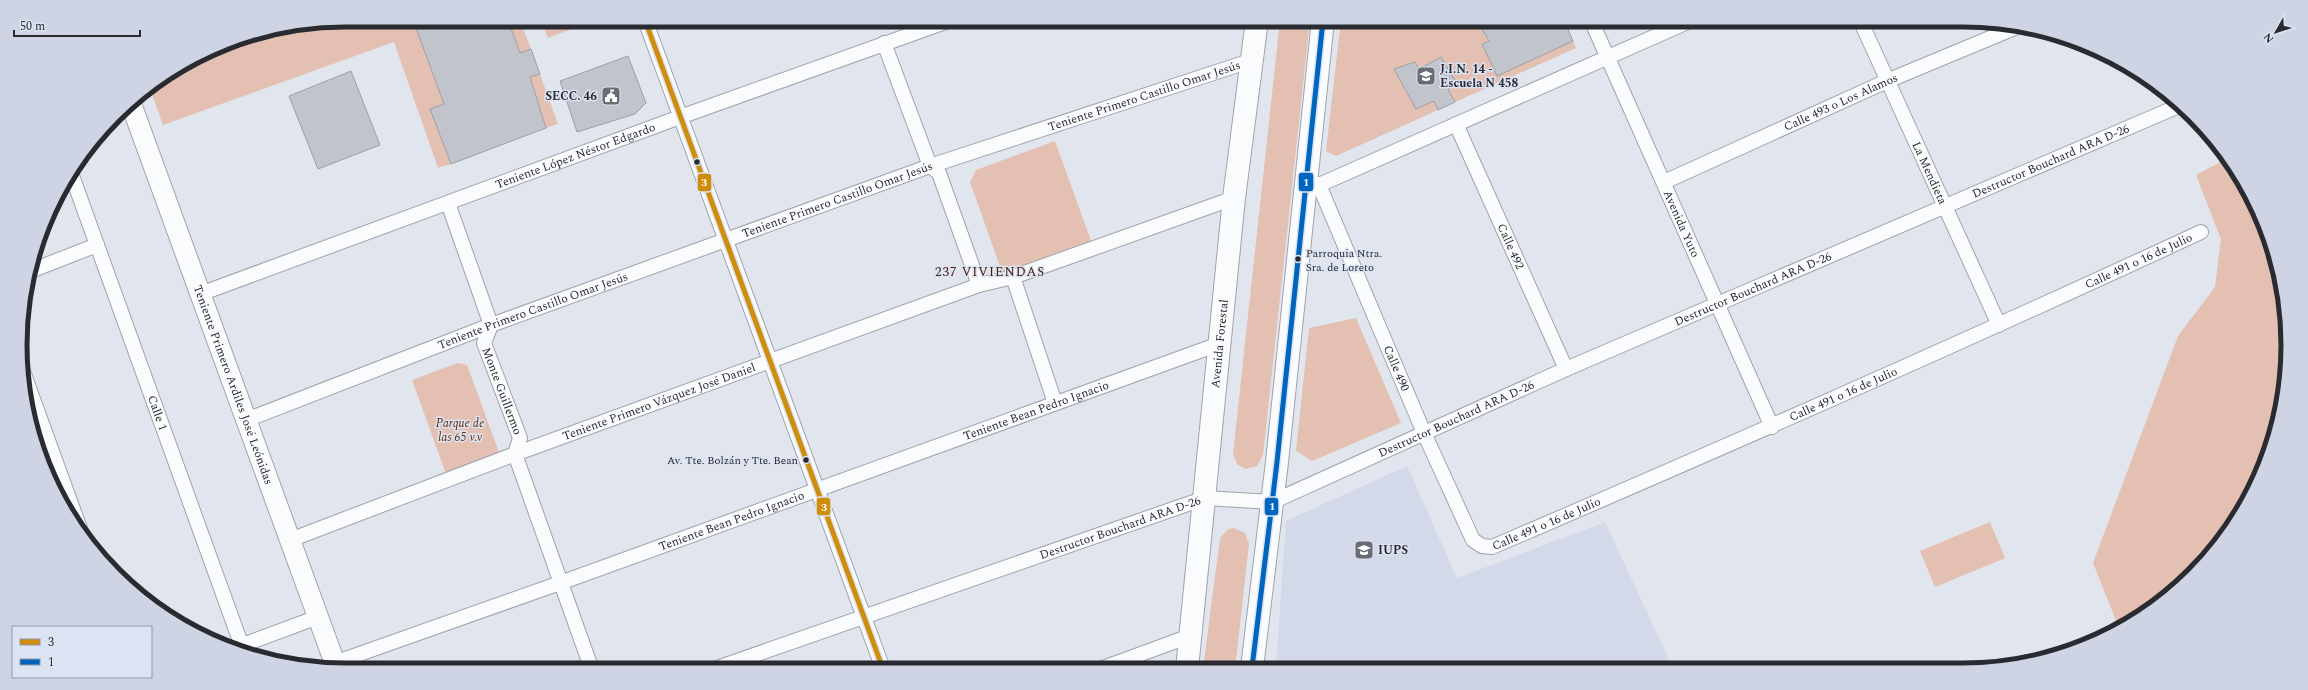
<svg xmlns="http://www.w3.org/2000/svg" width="2308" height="690" viewBox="0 0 2308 690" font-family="Spectral,serif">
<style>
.built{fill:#d3d9e9}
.green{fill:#e3c0b1}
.building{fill:#c1c4cb;stroke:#9c9fa5}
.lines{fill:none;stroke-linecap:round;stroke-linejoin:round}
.street-casing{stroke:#a0a3aa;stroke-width:16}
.secondary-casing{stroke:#a0a3aa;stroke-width:22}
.primary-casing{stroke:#a0a3aa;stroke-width:24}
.street{stroke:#fafbfc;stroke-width:14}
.secondary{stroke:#fafbfc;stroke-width:20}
.primary{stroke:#fafbfc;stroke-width:22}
.bus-1-casing{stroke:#dce3f3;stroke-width:8}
.bus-2-casing{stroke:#dce3f3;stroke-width:8}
.bus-1{stroke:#ce8d0a;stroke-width:5}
.bus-2{stroke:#0065bd;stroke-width:5}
.bus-dot{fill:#292b31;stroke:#dce3f3;stroke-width:1.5}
.labels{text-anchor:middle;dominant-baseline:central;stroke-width:3;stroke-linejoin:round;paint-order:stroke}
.bus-label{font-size:11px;fill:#292b31;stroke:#dce3f3;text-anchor:start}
.poi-label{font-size:12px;font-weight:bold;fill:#292b31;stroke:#dce3f3;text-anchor:start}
.street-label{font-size:12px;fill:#292b31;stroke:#dce3f3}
.park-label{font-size:12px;font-style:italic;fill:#602802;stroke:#dce3f3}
.neighbourhood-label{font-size:13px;letter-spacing:1px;fill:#481a00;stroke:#dce3f3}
.rim{fill:none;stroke:#292b31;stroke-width:5}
.line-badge{stroke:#dce3f3;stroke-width:1.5}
.badge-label{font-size:11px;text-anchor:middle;font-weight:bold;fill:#fff}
</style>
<rect width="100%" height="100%" fill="#e1e5ee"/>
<path class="built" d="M1407,466l50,112 148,-56 68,146h-397l10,-147z"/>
<path class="green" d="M345,20h68l31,84 7,60 -13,4 -44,-126 -231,83 -13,-36 71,-44 61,-19z
M508,20h12l11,29 -11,4z
M541,20h55l-48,18z
M1280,20h30l-47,435 -6,11 -11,3 -9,-5 -4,-10z
M1341,20h136l12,21 -7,3 16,31 75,-34 3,7 -121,54 -7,-13 9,-5 -16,-27 -22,12 -4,-7 -20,7 39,32 4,9 -102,46 -10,-5z
M540,74l18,50 -12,4 -16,-51z
M1055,141l36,100 -88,34 -33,-93 6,-12z
M2228,158l35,63 19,61 6,63 -6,64 -38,99 -67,81 -58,39 -26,-65 85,-227 37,-49 6,-48 -25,-64z
M1356,318l45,105 -89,38 -16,-10 13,-123z
M458,363l9,2 33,90 -54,19 -34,-94z
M1990,522l15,36 -70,29 -15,-36z
M1234,528l11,5 4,11 -14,125h-32l17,-131 8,-9z"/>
<path class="building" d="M413,20h95l12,33 11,-4 9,25 -10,3 16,51 -95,36 -21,-55 14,-5z
M1477,20h87l9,21 -76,35 -15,-32 7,-3z
M628,56l18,47 -11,11 -58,18 -17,-51z
M1441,57l16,27 -9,5 7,13 -17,8 -4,-9 -18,8 -22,-40 21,-7 4,7z
M351,71l29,74 -62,24 -29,-73z"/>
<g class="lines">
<defs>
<g id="street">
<path d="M645,20l238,649"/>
<path id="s1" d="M1591,20l181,407"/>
<path id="s2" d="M1860,20l139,305"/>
<path d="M884,43l46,123 9,7 40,112"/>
<path id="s3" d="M1456,124l110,245"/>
<path id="s4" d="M71,173l173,479"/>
<path d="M1312,182l7,3 373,-165"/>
<path id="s5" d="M1664,182l223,-101 132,-55"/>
<path id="s6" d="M1319,185l105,248 49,107 9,6 10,1c238,-102 474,-206 709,-315"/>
<path id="s7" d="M448,203l43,122 -7,18 36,95 -5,16 77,216"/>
<path d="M33,270l64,-25"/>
<path d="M1013,277l42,126"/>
<path id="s8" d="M200,294l480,-177 271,-97"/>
<path d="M21,366l61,168"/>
<path id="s9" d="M246,420l245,-95 439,-159 323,-106"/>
<path id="s10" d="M290,540l225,-86 464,-169 34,-8 221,-79"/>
<path d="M232,649l86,-32"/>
<path id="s11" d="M334,663l226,-80 659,-239"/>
<path id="s12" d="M714,669l491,-171 67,4 294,-133 615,-264"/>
<path d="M1100,669l90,-33"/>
</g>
<g id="secondary">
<path id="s13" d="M130,101l207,568"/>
</g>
<g id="primary">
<path d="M1252,668l25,-206 46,-442"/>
<path id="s14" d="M1187,669l47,-471 23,-178"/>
</g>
</defs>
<use href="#street" class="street-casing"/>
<use href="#secondary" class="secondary-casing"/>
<use href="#primary" class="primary-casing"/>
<use href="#street" class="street"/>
<use href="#secondary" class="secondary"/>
<use href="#primary" class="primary"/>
<defs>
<path id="bus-1" d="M645,20l238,649"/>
<path id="bus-2" d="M1252,668l25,-206 46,-442"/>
</defs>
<use href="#bus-1" class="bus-1-casing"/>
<use href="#bus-2" class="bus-2-casing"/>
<use href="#bus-1" class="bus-1"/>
<use href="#bus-2" class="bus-2"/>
</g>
<defs>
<symbol id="school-square" viewBox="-11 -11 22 22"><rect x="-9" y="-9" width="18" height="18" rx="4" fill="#696c73" stroke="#dce3f3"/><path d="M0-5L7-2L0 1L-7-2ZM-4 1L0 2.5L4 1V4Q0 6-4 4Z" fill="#fff"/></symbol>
<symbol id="civic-square" viewBox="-11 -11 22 22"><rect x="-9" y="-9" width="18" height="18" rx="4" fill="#696c73" stroke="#dce3f3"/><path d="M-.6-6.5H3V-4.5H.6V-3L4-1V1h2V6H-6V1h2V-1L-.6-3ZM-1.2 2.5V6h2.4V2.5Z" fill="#fff"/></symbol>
</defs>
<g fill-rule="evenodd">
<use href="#school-square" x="1415" y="65" width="22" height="22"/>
<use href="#civic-square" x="600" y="85" width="22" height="22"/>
<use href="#school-square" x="1353" y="539" width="22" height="22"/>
</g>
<g class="bus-dot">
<circle cx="697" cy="162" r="3.5"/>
<circle cx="1298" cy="259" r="3.5"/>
<circle cx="806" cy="460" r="3.5"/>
</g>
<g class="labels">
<g class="bus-label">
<text x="1306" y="253">Parroquia Ntra.<tspan x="1306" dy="14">Sra. de Loreto</tspan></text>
<text x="798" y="460" text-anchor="end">Av. Tte. Bolzán y Tte. Bean</text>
</g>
<g class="poi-label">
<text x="1440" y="69">J.I.N. 14 -<tspan x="1440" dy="14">Escuela N 458</tspan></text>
<text x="597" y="96" text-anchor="end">SECC. 46</text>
<text x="1378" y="550">IUPS</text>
</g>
<g class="street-label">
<text stroke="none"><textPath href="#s9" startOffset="955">Teniente Primero Castillo Omar Jesús</textPath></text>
<text stroke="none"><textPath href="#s5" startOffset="194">Calle 493 o Los Alamos</textPath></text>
<text stroke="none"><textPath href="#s8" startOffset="400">Teniente López Néstor Edgardo</textPath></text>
<text stroke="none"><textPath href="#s12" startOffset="1437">Destructor Bouchard ARA D-26</textPath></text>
<text stroke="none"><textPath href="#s2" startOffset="168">La Mendieta</textPath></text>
<text stroke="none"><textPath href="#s9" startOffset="631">Teniente Primero Castillo Omar Jesús</textPath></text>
<text stroke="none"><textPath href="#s1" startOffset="223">Avenida Yuto</textPath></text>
<text stroke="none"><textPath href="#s3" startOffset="134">Calle 492</textPath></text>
<text stroke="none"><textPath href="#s6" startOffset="1115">Calle 491 o 16 de Julio</textPath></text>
<text stroke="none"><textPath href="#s12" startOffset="1113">Destructor Bouchard ARA D-26</textPath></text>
<text stroke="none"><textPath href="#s9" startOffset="307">Teniente Primero Castillo Omar Jesús</textPath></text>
<text stroke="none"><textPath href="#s14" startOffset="327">Avenida Forestal</textPath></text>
<text stroke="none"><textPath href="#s6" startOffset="199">Calle 490</textPath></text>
<text stroke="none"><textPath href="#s13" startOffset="302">Teniente Primero Ardiles José Leónidas</textPath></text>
<text stroke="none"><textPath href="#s7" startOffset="200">Monte Guillermo</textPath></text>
<text stroke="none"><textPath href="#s6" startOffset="791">Calle 491 o 16 de Julio</textPath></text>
<text stroke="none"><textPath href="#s10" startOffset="394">Teniente Primero Vázquez José Daniel</textPath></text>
<text stroke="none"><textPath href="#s11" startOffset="746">Teniente Bean Pedro Ignacio</textPath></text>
<text stroke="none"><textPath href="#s4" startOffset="255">Calle 1</textPath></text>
<text stroke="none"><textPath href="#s12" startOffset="789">Destructor Bouchard ARA D-26</textPath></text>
<text stroke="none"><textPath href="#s11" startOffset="422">Teniente Bean Pedro Ignacio</textPath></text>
<text stroke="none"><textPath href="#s6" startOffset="467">Calle 491 o 16 de Julio</textPath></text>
<text stroke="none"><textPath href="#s12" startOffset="430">Destructor Bouchard ARA D-26</textPath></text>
</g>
<g class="park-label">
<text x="460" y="423">Parque de<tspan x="460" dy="14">las 65 v.v</tspan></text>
</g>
<g class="neighbourhood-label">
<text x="990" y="272">237 VIVIENDAS</text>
</g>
</g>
<path d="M0 0H2308V690H0ZM345 27H1963A318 318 0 0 1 2281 345V345A318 318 0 0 1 1963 663H345A318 318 0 0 1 27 345V345A318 318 0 0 1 345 27Z" fill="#ced4e3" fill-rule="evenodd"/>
<path class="rim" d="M345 27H1963A318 318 0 0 1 2281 345V345A318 318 0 0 1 1963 663H345A318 318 0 0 1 27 345V345A318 318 0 0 1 345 27Z"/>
<g class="line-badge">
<rect x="1298" y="172" width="16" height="20" rx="4" fill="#0065bd"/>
<rect x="697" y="173" width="15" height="19" rx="4" fill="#ce8d0a"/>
<rect x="1264" y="497" width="15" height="19" rx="4" fill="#0065bd"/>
<rect x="816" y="497" width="15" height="19" rx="4" fill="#ce8d0a"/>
</g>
<g class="badge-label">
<text x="1306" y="186">1</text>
<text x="704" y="186">3</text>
<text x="1272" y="510">1</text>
<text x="824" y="511">3</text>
</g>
<rect x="12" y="626" width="140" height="52" fill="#dce3f3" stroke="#9499a5"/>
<rect x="20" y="639" width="20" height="6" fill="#ce8d0a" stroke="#9499a5"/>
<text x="48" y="646" font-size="12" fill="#292b31">3</text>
<rect x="20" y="659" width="20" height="6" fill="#0065bd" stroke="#9499a5"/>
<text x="48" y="666" font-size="12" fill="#292b31">1</text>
<g transform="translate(2276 32) rotate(231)" stroke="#dce3f3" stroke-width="3" paint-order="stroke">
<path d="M0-3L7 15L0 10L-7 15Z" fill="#292b31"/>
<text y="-6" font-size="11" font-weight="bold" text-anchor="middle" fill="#292b31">N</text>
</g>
<path d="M14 30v6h126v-6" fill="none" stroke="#292b31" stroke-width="2"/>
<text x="20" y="30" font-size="12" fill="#292b31" stroke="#dce3f3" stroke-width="3" paint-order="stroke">50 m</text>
</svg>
